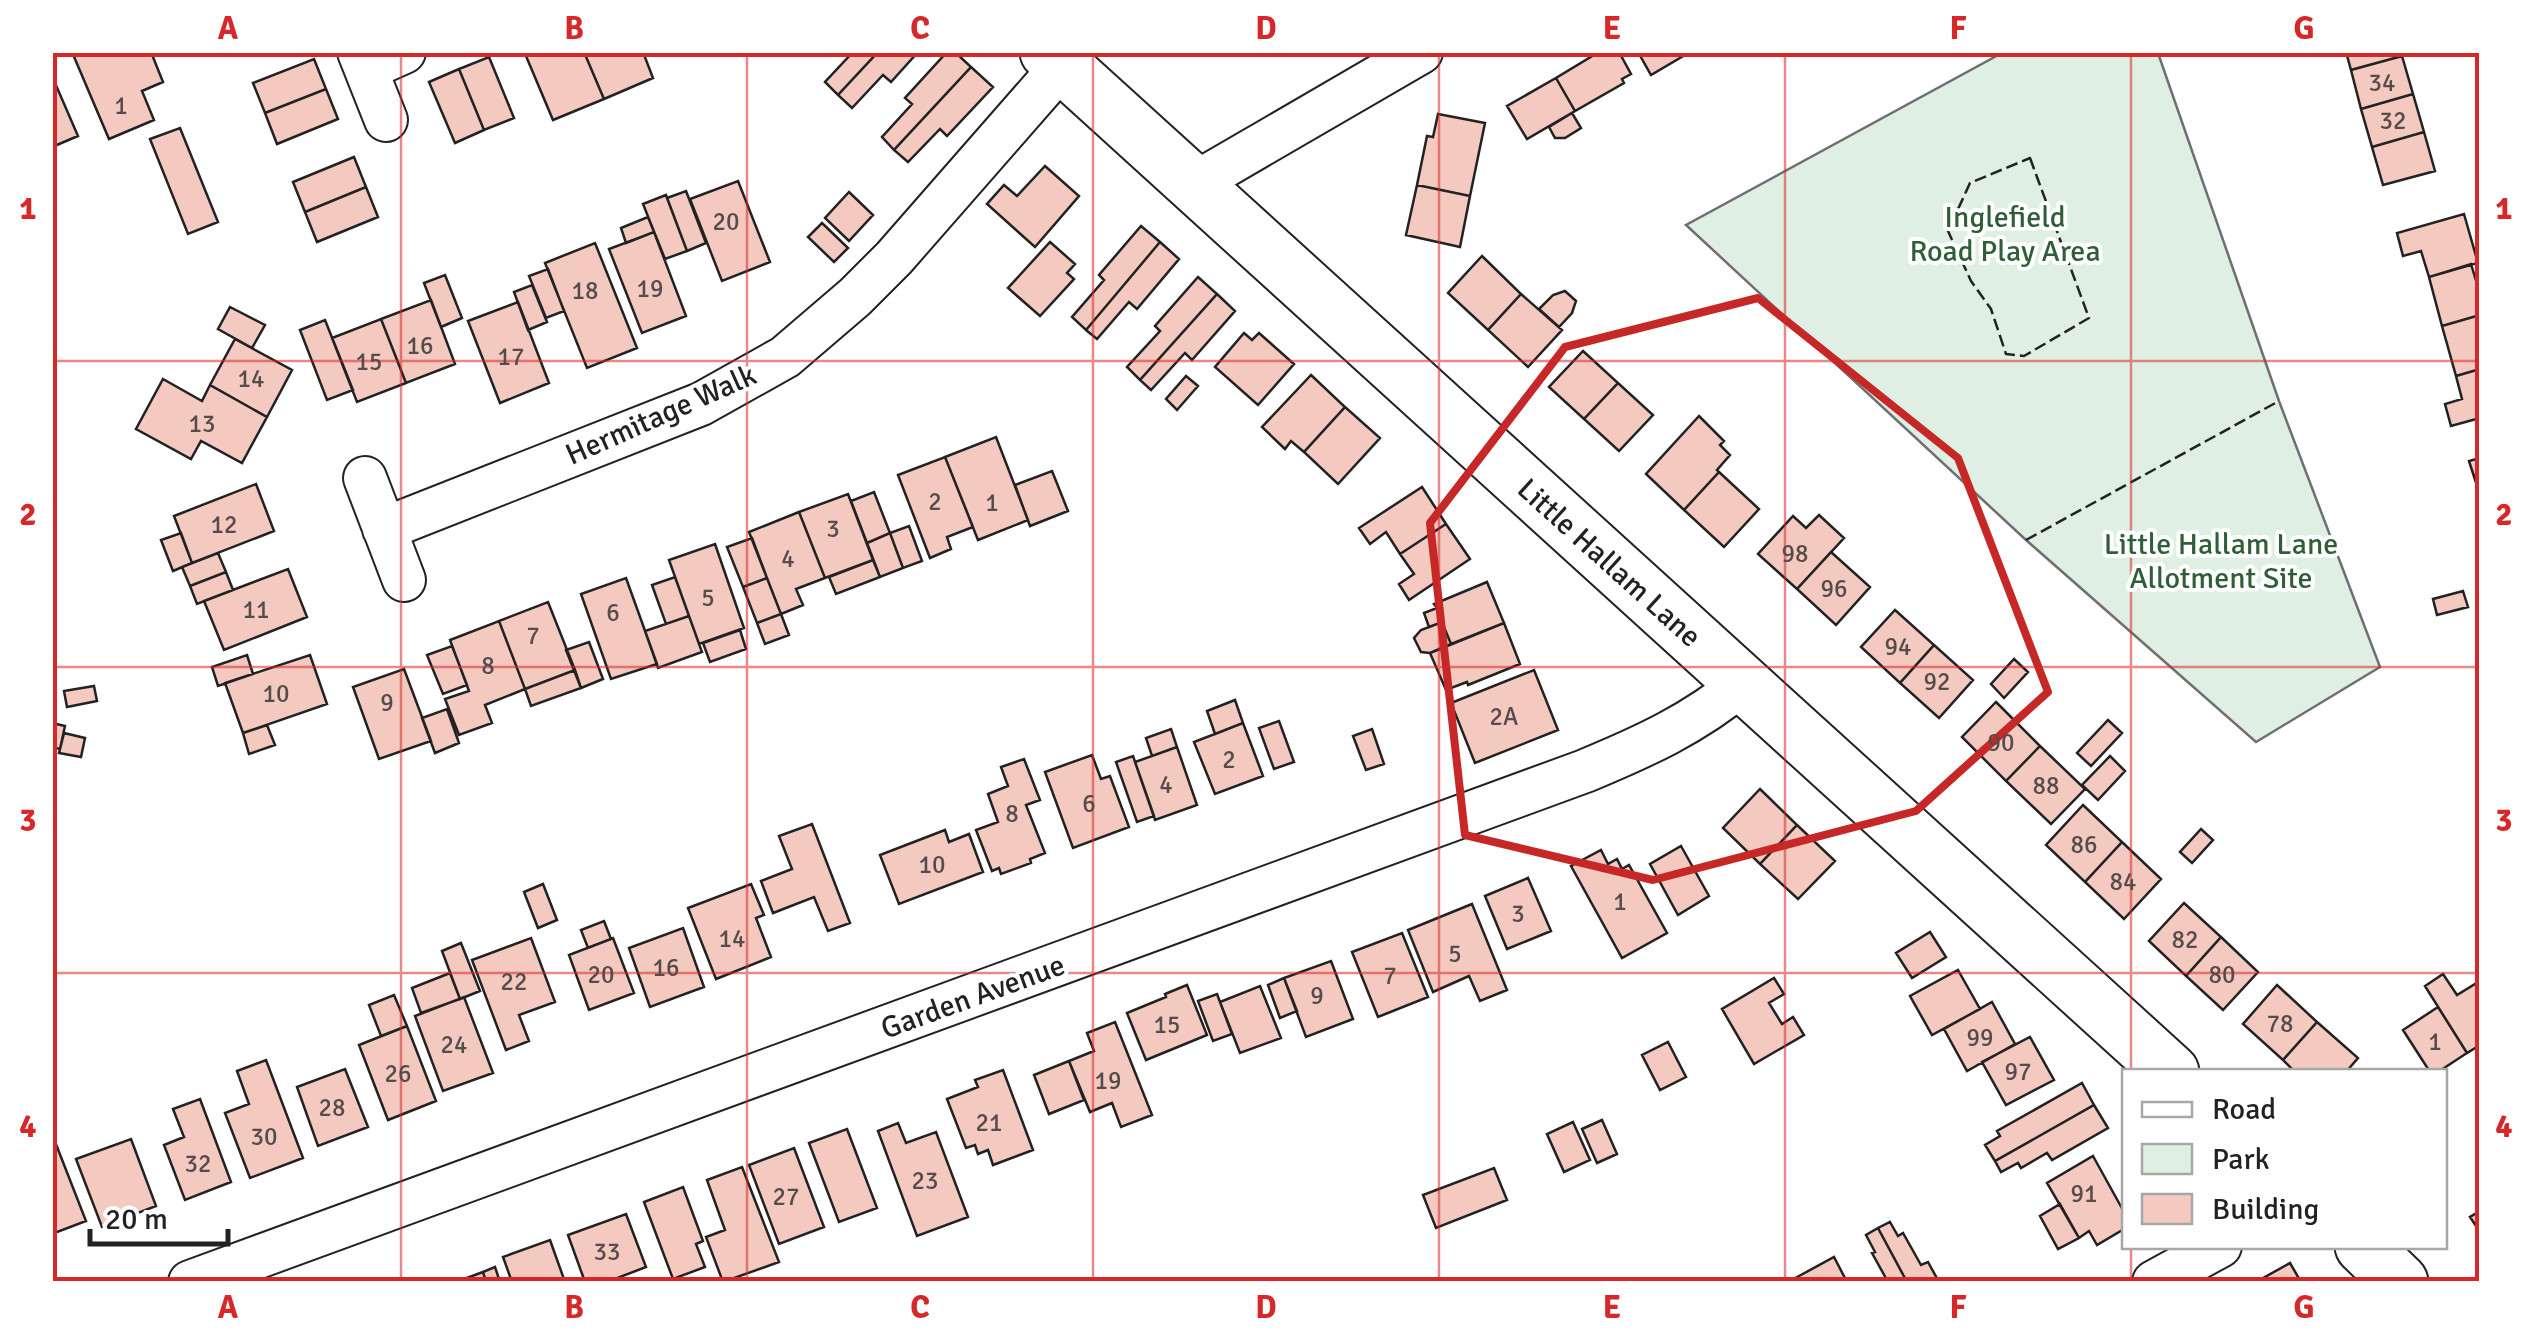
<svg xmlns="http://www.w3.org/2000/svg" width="2532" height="1334" viewBox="0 0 2532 1334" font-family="Signika,sans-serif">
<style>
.green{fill:#e0efe3;stroke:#6f6f6f;stroke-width:2.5}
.building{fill:#f3c9c0;stroke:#222;stroke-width:2.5}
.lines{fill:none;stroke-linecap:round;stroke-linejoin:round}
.street-casing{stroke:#222;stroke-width:46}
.secondary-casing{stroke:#222;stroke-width:59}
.street{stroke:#fff;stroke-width:42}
.secondary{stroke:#fff;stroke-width:55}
.fence{stroke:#222;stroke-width:2.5;stroke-dasharray:12 5;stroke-linecap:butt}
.marked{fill:none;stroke:#c62828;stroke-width:8;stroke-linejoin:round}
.grid{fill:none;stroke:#d62828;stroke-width:2.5;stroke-opacity:0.55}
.labels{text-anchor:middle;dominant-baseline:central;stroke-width:8;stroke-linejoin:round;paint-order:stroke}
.number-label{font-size:25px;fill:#564c4a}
.park-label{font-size:30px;fill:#2f5e38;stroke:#fff}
.street-label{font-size:30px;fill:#222;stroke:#fff}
.neatline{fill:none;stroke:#d62828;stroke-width:4}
.grid-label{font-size:32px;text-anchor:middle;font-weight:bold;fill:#d62828}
</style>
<rect width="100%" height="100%" fill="#fff"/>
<path class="green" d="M2002,53h156l121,348 101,266 -124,75 -230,-202 -340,-315z"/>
<path class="building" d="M72,52h79l12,30 -21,9 12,29 -45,19z
M533,52h51l20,47 -51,21 -27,-64z
M584,52h59l10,26 -49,21z
M853,52h25l-40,43 -13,-13z
M878,52h40l-27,30 -8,-7 -31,33 -14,-13z
M947,52h8l16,15 -77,83 -12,-13 30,-33 -7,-6z
M1599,52h20l12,22 -9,5 2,4 -49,28 -19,-33z
M1638,52h52l-39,23z
M2346,52h55l1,4 -51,14z
M2402,56l11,38 -52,15 -10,-39z
M489,57l25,61 -30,12 -25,-61z
M314,59l12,30 -61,24 -12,-30z
M971,67l22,20 -46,49 -7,-7 -32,33 -14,-12z
M459,69l25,61 -29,13 -26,-61z
M52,76l26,60 -26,11z
M1556,78l19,33 -48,28 -20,-33z
M326,89l12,30 -61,25 -12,-31z
M2413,94l11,38 -52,15 -11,-38z
M1572,113l9,15 -16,10h-10l-6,-11z
M1438,114l47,9 -15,73 -53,-11 10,-49 6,1z
M180,128l38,94 -30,12 -38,-95z
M2424,132l11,39 -52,14 -11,-38z
M354,157l12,30 -61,25 -12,-30z
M1045,166l34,30 -44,51 -48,-43 17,-19 13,11z
M738,181l32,81 -48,19 -32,-82z
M1417,185l53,11 -10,51 -54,-12z
M366,187l12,30 -61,25 -12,-30z
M686,191l20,52 -19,8 -20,-53z
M849,192l24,23 -24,26 -24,-23z
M666,195l21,56 -22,8 -22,-55z
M2464,214l14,49 -49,14 -8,-26 -18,5 -6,-23z
M648,217l6,15 -28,11 -5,-15z
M822,223l26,25 -14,14 -26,-25z
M1141,226l19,16 -74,88 -14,-13 32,-37 -5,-5z
M654,232l32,84 -44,17 -33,-84z
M1050,242l25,22 -8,9 7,6 -34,37 -32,-28z
M1160,242l19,17 -42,50 -8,-7 -32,37 -11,-9z
M595,243l42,105 -50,20 -42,-105z
M1482,256l39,38 -33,36 -40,-37z
M2471,264l9,30v21l-38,11 -13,-49z
M548,269l16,42 -18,7 -17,-42z
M445,275l17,43 -21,9 -17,-44z
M1198,277l19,17 -77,86 -13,-13 33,-36 -5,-5z
M532,285l15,37 -19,8 -14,-38z
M1565,291l11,10 -4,12 -13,14 -20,-18 14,-14z
M1217,294l18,17 -43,49 -7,-7 -34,37 -11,-10z
M1521,294l41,36 -34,37 -40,-37z
M431,300l24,64 -49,19 -25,-64z
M518,302l31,81 -49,20 -32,-82z
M230,307l35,18 -13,23 -34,-19z
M2480,315v54l-24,7 -14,-50z
M381,319l25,64 -49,19 -25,-64z
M325,320l28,70 -26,10 -27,-70z
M1244,333l8,7 7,-7 35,31 -36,41 -43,-38z
M235,339l57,31 -25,47 -57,-32z
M1583,351l35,32 -34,36 -35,-32z
M2480,369v49l-29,8 -6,-22 17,-5 -6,-23z
M1311,375l34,32 -41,45 -13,-11 -6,8 -23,-22z
M1186,376l12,10 -21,24 -11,-11z
M163,379l39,22 8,-16 57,32 -25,46 -41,-22 -10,18 -55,-30z
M1618,383l35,32 -34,36 -35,-32z
M1345,407l35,31 -42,46 -34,-32z
M1699,416l25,25 -4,4 10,10 -13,15 2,2 -35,38 -38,-36z
M996,437l32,83 -50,20 -33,-83z
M945,457l28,70 -26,10 4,12 -21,9 -32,-83z
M2480,458v37l-11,-34z
M1052,471l16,40 -38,15 -15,-41z
M1719,472l40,37 -35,38 -40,-37z
M256,484l18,47 -82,32 -18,-47z
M1422,487l24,37 -46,30 -14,-22 -16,12 -11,-16z
M874,492l16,41 -23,10 -16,-42z
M848,494l25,66 -48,18 -26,-66z
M799,512l26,66 -29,11 7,16 -22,9 -32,-82z
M1819,515l25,23 -47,51 -39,-35 35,-38 13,12z
M1446,524l24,35 -61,41 -10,-16 15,-10 -14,-20z
M909,526l13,35 -19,7 -13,-35z
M181,533l11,30 -19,8 -12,-31z
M890,533l13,35 -23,9 -13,-34z
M752,538l15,40 -24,9 -16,-40z
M715,544l29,84 -45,16 -30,-84z
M1831,552l39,35 -34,38 -39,-36z
M218,553l8,19 -36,14 -8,-19z
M873,560l7,17 -44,17 -7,-17z
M288,569l19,48 -83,33 -20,-49z
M226,572l7,18 -36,14 -7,-18z
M675,577l14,39 -23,8 -14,-39z
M626,578l31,86 -46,15 -30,-85z
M767,578l14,36 -24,9 -14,-36z
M1487,582l17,41 -53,21 -9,-22 -13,5 -5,-14 13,-5 -3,-4z
M2463,591l5,16 -31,8 -4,-16z
M548,602l27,68 -50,19 -26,-68z
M1895,610l39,35 -34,38 -39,-36z
M781,614l8,21 -24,9 -8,-21z
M689,616l13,36 -44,16 -13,-37z
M499,621l26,68 -40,16 7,18 -33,12 -14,-36 24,-8 -19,-51z
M1442,622l9,22 -21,9 -9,-1 -7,-14 7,-8z
M1504,623l16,41 -52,21 -1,-3 -21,8 -16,-37z
M740,630l6,19 -36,13 -7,-19z
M589,642l14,37 -22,9 -15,-38z
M1934,645l39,35 -34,38 -39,-35z
M452,646l15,39 -24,9 -16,-39z
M247,655l6,19 -35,12 -6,-19z
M310,655l17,49 -84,29 -18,-50z
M2014,659l14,13 -24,26 -13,-14z
M404,669l27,72 -52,18 -26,-72z
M575,670l6,18 -50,18 -6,-17z
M1534,670l24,60 -83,33 -24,-60z
M94,686l3,15 -30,6 -3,-16z
M1235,700l8,23 -28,11 -8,-23z
M1996,702l44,44 -34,35 -44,-44z
M447,709l12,34 -24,10 -13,-35z
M2108,720l14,13 -31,33 -14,-13z
M1279,721l15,41 -20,7 -15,-41z
M52,723l13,3 -5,23 -8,-2z
M1243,723l20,53 -48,18 -21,-52z
M267,725l8,20 -26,9 -6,-21z
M1171,729l6,18 -25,9 -6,-18z
M1372,729l12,35 -18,6 -13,-34z
M64,733l21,5 -4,19 -22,-4z
M2040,746l45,43 -34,35 -45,-43z
M1177,747l20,58 -42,15 -20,-58z
M1092,755l9,24 9,-3 19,51 -56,21 -28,-76z
M1133,756l21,60 -17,6 -21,-60z
M2110,756l15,15 -27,29 -16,-15z
M1024,759l16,41 -14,5 19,48 -15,6 1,4 -30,11 -2,-6 -7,3 -16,-41 22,-8 -10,-28 20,-8 -7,-19z
M1760,789l37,36 -37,39 -37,-36z
M2083,805l39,37 -37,40 -39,-37z
M812,824l38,99 -22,8 -14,-34 -41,16 -12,-32 31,-12 -13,-33z
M1797,825l38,36 -37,38 -38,-35z
M2201,829l12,11 -21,23 -12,-11z
M945,830l4,12 20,-8 14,38 -84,32 -19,-49z
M2122,842l39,37 -37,40 -39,-37z
M1681,846l28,50 -31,19 -28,-51z
M1601,850l7,14 9,-5 5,10 7,-4 38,68 -45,25 -51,-92z
M1528,878l23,53 -44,18 -22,-53z
M543,884l14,36 -19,8 -14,-36z
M751,884l13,31 -8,3 15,39 -55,22 -28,-71z
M2184,903l37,34 -35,39 -37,-35z
M1472,904l35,86 -27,11 -11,-25 -36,16 -25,-62z
M604,921l7,18 -23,9 -7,-18z
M683,928l21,59 -54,20 -21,-59z
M1930,932l16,25 -34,21 -16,-25z
M1402,933l26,64 -50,20 -26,-65z
M2221,937l37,35 -35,38 -37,-34z
M531,938l24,64 -36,13 10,26 -23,9 -34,-90z
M613,938l21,55 -45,17 -20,-55z
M461,943l19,48 -20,8 -18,-48z
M1331,961l22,58 -47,18 -22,-59z
M1958,970l22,39 -48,26 -22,-39z
M450,973l10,26 -39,14 -9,-25z
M2443,974l14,21 18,-11 5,7v54l-13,8 -42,-67z
M1284,978l13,33 -17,7 -12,-33z
M1774,978l10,16 -15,9 13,21 11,-7 11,18 -50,29 -32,-55z
M1187,985l20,50 -61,25 -19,-47 39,-16 -1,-3z
M2277,985l40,37 -34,38 -40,-36z
M1260,986l21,52 -41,15 -20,-51z
M1217,994l15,40 -19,7 -15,-40z
M394,995l13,31 -26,10 -12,-31z
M464,997l29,76 -50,18 -28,-75z
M1992,1002l23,42 -48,27 -23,-42z
M2438,1007l29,46 -29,19h-8l-27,-42z
M1115,1022l37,93 -31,12 -9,-24 -22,9 -21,-51 25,-10 -7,-18z
M2317,1022l41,36 -12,14h-51l-12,-12z
M407,1026l29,75 -48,19 -29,-75z
M2030,1037l24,43 -48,25 -24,-43z
M1668,1042l18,35 -26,13 -18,-35z
M266,1060l37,98 -53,20 -25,-65 24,-9 -12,-33z
M1069,1061l15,39 -35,14 -15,-39z
M345,1069l23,58 -50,19 -21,-59z
M1003,1070l30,80 -40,15 -5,-15 -10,4 -3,-9 -9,3 -19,-49 31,-12 -3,-7z
M2082,1083l12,22 -99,56 -10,-16 15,-9 -3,-5z
M200,1099l31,83 -46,18 -21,-55 20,-8 -11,-28z
M2094,1105l14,23 -56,32 -5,-7 -26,15 -3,-5 -17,9 -6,-11z
M1602,1120l15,34 -20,9 -15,-34z
M1573,1122l17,38 -26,12 -17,-38z
M898,1123l8,20 30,-11 32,85 -51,19 -39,-105z
M847,1129l30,79 -38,14 -30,-79z
M52,1134l34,87 -34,13z
M131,1139l25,67 -54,21 -26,-68z
M794,1148l30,79 -45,17 -30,-79z
M2093,1156l31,56v17l-27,16 -8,-14 -10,7 -32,-55z
M742,1167l37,95 -56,20 -17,-45 19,-7 -18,-50z
M1494,1168l13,32 -71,28 -13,-33z
M683,1187l20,54 -7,3 9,23 -32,12 -29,-77z
M2060,1204l19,34 -21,11 -18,-33z
M2480,1211v21l-10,-15z
M626,1214l20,53 -39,15h-22l-17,-47z
M1890,1222l8,14 5,-3 18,32 7,-3 11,20h-32l-29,-54z
M1878,1228l29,54h-19l-16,-29 3,-1 -9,-17z
M550,1240l15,42h-53l-9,-25z
M1834,1257l13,25h-59z
M2290,1263l11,19h-45z
M495,1267l5,15h-14l-3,-10z
M483,1272l3,10h-30z"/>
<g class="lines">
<defs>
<path id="street" d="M359,52l27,68
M366,69l38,-17
M1192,185l229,-133
M365,478l39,102
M384,529l317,-125 84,-47 70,-60 39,-39 168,-192
M190,1282l1395,-511c58,-24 109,-47 158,-88
M2154,1282l66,-36"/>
<path id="secondary" d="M1048,52l1123,1020
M2363,1246l37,36"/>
</defs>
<use href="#street" class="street-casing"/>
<use href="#secondary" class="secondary-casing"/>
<use href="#street" class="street"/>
<use href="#secondary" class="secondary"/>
<path class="fence" d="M2030,158l59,160 -65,38 -18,-2 -15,-45 -20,-28 -23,-50 22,-48z
M2026,540l253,-139"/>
</g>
<path class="marked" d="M1758,298l200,160 90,234 -132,119 -263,69 -188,-45 -35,-312 135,-176z"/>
<path class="grid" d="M401,52v1230M747,52v1230M1093,52v1230M1439,52v1230M1785,52v1230M2131,52v1020M52,361h2428M52,667h2428M52,973h2428M2131,1246v36"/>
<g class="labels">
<g class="number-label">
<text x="2382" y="82">34</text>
<text x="121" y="105">1</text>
<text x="2393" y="120">32</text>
<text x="726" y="221">20</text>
<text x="650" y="288">19</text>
<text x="585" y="290">18</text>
<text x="420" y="345">16</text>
<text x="511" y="356">17</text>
<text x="369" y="361">15</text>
<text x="251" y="378">14</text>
<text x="202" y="423">13</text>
<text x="935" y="501">2</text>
<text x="992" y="502">1</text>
<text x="224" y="524">12</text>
<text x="833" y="528">3</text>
<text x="1795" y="553">98</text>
<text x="788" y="558">4</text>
<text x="1834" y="588">96</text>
<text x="708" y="597">5</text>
<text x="256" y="609">11</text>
<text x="613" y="612">6</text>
<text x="533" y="635">7</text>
<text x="1898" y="646">94</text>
<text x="488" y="665">8</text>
<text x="1937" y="681">92</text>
<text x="276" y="693">10</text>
<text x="387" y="702">9</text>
<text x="1504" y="716">2A</text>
<text x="2001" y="742">90</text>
<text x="1229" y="759">2</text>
<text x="1166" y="784">4</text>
<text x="2046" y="785">88</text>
<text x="1089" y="803">6</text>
<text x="1012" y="813">8</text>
<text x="2084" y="844">86</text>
<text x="932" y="864">10</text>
<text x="2123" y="881">84</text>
<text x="1620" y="901">1</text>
<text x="1518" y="913">3</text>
<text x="732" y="938">14</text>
<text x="2185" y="939">82</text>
<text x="1455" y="953">5</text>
<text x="666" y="967">16</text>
<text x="601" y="974">20</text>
<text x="2222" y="974">80</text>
<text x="1390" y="975">7</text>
<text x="514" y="981">22</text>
<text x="1317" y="995">9</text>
<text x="2280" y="1023">78</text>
<text x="1167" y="1024">15</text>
<text x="1980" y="1037">99</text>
<text x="2435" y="1041">1</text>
<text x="454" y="1044">24</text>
<text x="2018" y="1071">97</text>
<text x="398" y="1073">26</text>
<text x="1108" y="1080">19</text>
<text x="332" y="1107">28</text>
<text x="989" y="1122">21</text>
<text x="264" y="1136">30</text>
<text x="198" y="1163">32</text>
<text x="925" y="1180">23</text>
<text x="2084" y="1193">91</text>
<text x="786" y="1196">27</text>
<text x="607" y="1251">33</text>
</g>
<g class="park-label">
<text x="2005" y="217">Inglefield<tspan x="2005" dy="34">Road Play Area</tspan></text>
<text x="2221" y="544">Little Hallam Lane<tspan x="2221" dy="34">Allotment Site</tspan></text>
</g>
<g class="street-label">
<text transform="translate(661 415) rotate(-24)">Hermitage Walk</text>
<text transform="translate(1609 563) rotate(42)">Little Hallam Lane</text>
<text transform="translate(973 997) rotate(-20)">Garden Avenue</text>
</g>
</g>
<rect width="2532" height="1334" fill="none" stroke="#ffffff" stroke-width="110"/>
<rect x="2122" y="1069" width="325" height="180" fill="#ffffff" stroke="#a7a7a7" stroke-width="2.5"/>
<rect x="2142" y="1102" width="50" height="15" fill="#ffffff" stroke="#a7a7a7" stroke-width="2.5"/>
<text x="2212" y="1119" font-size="30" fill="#222222">Road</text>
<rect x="2142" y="1144" width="50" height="30" fill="#e0efe3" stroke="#a7a7a7" stroke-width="2.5"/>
<text x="2212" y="1169" font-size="30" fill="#222222">Park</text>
<rect x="2142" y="1194" width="50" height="30" fill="#f3c9c0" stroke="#a7a7a7" stroke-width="2.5"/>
<text x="2212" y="1219" font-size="30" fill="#222222">Building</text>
<path d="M90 1229v15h138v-15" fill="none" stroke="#222222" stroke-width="5"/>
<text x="105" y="1229" font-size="30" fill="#222222" stroke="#ffffff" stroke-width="8" paint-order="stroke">20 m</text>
<rect x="55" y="55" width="2422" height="1224" class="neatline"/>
<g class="grid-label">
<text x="228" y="39">A</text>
<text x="574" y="39">B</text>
<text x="920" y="39">C</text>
<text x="1266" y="39">D</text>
<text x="1612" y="39">E</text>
<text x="1958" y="39">F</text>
<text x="2304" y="39">G</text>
<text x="28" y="219">1</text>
<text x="2504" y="219">1</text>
<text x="28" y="525">2</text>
<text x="2504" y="525">2</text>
<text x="28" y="831">3</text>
<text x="2504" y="831">3</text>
<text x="28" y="1137">4</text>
<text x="2504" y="1137">4</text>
<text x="228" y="1318">A</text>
<text x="574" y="1318">B</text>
<text x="920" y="1318">C</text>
<text x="1266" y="1318">D</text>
<text x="1612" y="1318">E</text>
<text x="1958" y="1318">F</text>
<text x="2304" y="1318">G</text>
</g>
</svg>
